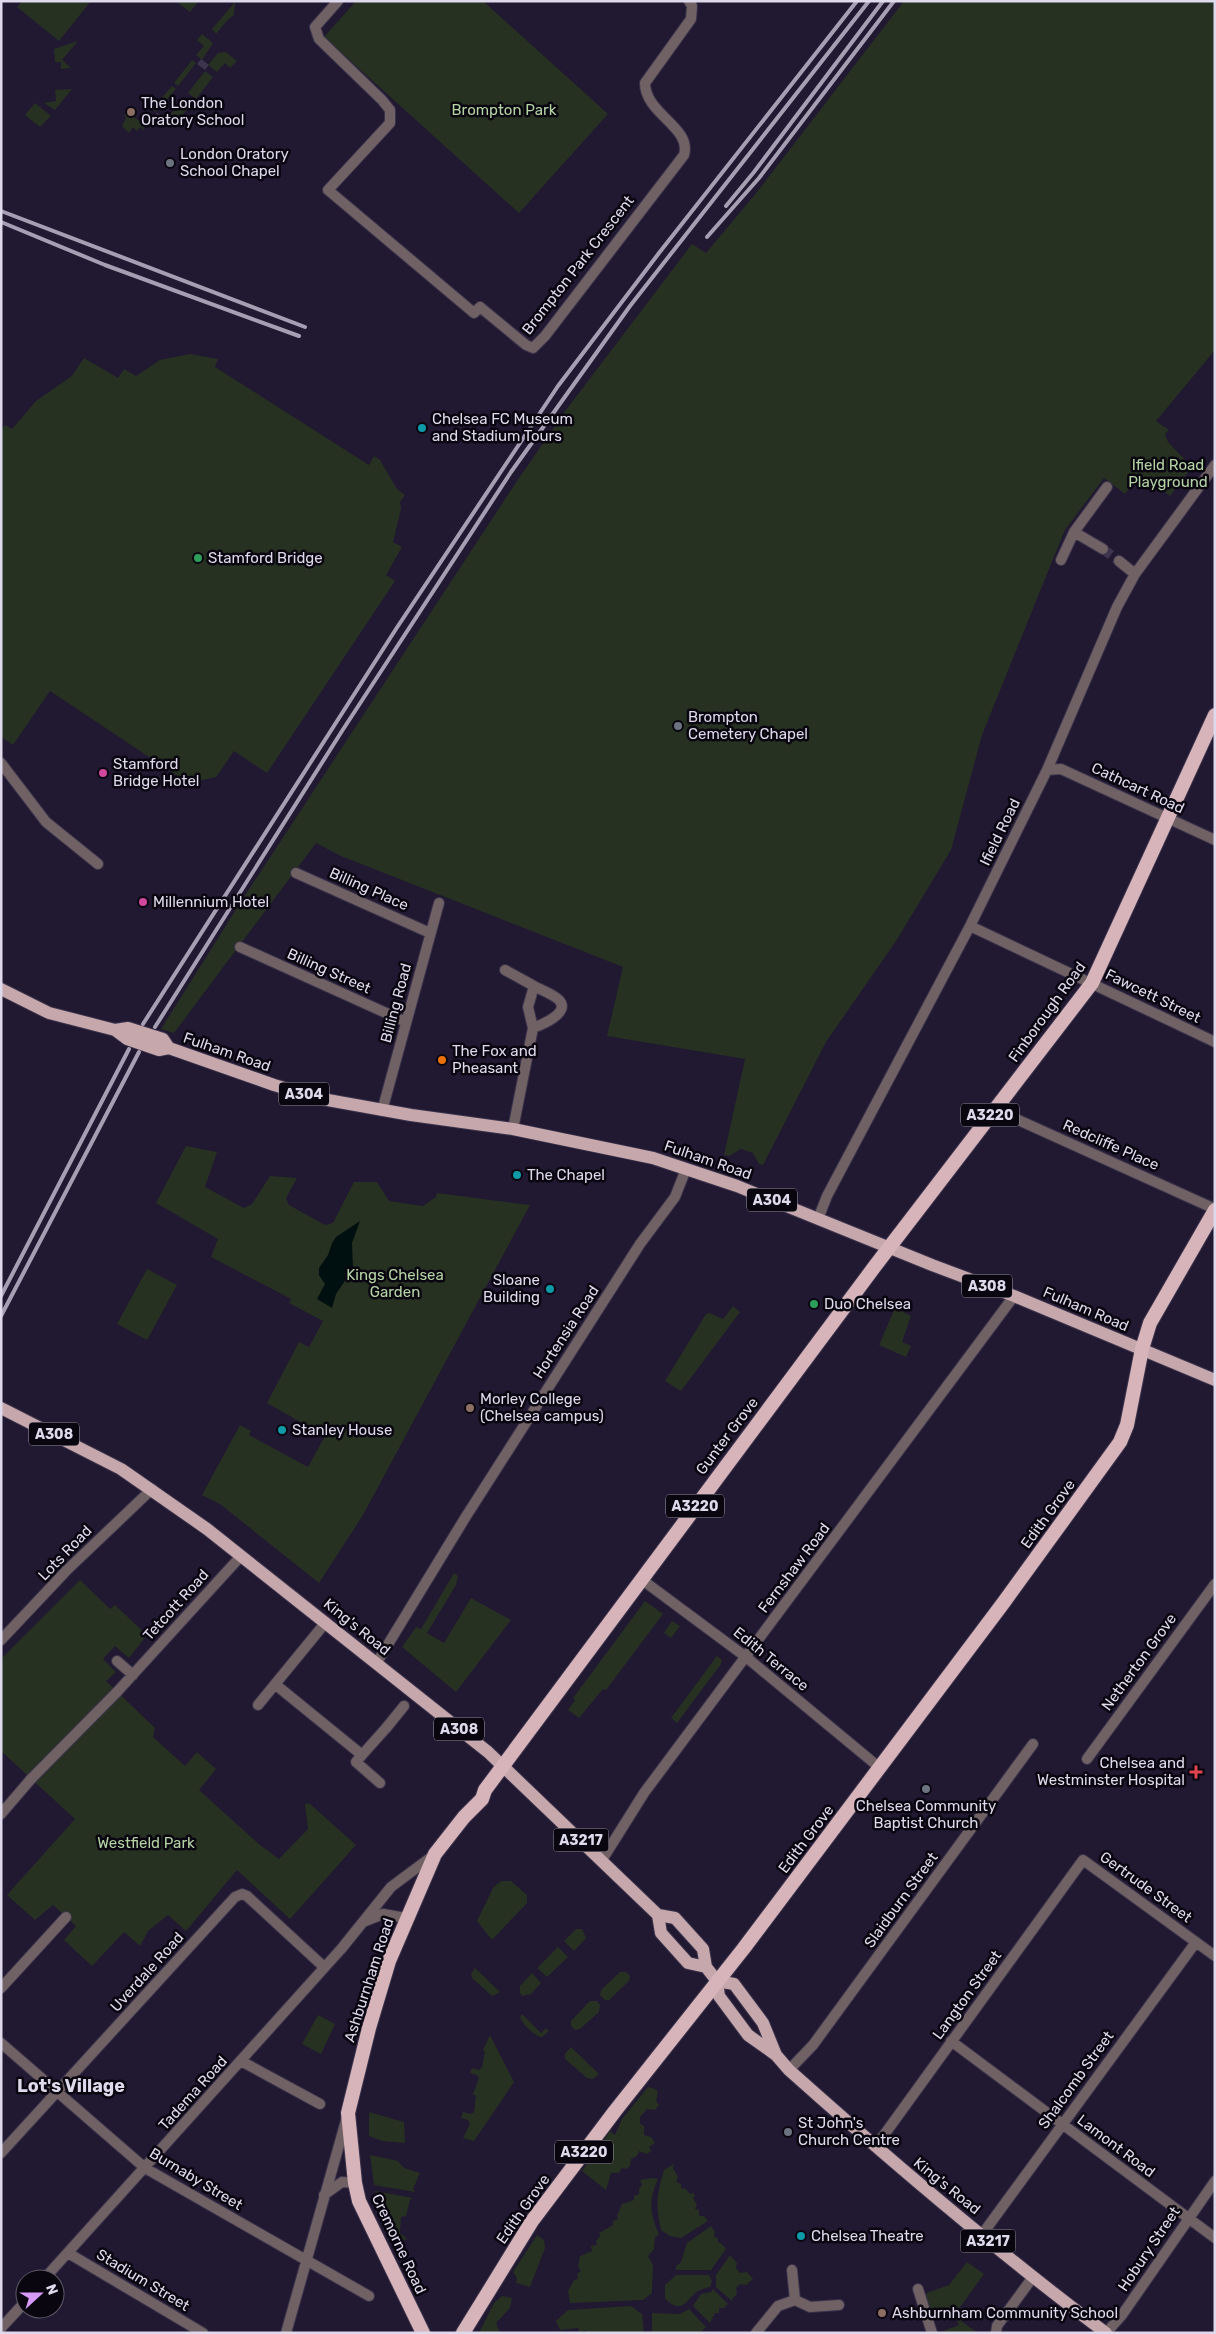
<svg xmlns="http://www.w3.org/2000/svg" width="1216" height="2334" viewBox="0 0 1216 2334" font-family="Rubik,sans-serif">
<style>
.green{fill:#273122}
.water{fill:#000f0f}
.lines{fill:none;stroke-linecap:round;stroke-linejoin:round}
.pedestrian-tunnel{stroke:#3d354d;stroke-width:10;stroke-dasharray:10 5;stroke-linecap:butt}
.minor-tunnel{stroke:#3d354d;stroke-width:10;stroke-dasharray:10 5;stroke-linecap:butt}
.pedestrian-casing{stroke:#3b334b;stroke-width:12}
.minor-casing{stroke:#3b334b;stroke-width:12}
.tertiary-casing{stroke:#3b334b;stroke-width:12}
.primary-casing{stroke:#3b334b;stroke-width:14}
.trunk-casing{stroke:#3b334b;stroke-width:16}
.pedestrian{stroke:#706264;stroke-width:10}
.minor{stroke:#706264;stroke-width:10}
.tertiary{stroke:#706264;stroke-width:10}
.primary{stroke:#c5a7ac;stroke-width:12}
.trunk{stroke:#d6b4ba;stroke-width:14}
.rail{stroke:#a69fb4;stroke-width:4}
.education-dot{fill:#8d6e63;stroke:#090610;stroke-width:2}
.worship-dot{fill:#6b7280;stroke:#090610;stroke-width:2}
.culture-dot{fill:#0f9aa8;stroke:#090610;stroke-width:2}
.leisure-dot{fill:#2e9e5b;stroke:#090610;stroke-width:2}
.hotel-dot{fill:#d1479c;stroke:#090610;stroke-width:2}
.food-dot{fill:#e8710a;stroke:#090610;stroke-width:2}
.health-dot{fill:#e0444e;stroke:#090610;stroke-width:2}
.labels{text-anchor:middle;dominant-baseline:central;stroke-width:5;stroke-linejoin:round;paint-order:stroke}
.shield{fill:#090610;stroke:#9e9aa9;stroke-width:1}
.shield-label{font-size:14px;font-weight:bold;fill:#ded9eb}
.poi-label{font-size:15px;fill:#ded9eb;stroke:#090610;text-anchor:start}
.park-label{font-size:15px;fill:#b4d3a4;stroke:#090610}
.street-label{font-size:15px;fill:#ded9eb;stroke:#090610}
.quarter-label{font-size:18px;font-weight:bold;fill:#ded9eb;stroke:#090610}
</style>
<rect width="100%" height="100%" fill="#211831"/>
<path class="green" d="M22,1h69l-32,40 -42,-34z
M176,1h23l-9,11z
M356,1h127l125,113 -89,99 -195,-176z
M904,1h311v349l-59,71 13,9 -4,4 3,8 24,25 -22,29 -30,-22 -15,20 -21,-16 -39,52 -14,34 -69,171 -31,115 -55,91 -70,101 -63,123 -4,-1 -6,-11 -12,-4 -12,7 -5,-1 21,-96 -138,-23 16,-69 -282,-111 -25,-13 -142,190 -13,-4 79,-126 277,-422 49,-71 126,-166 14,9 51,-61z
M235,2l-1,13c-8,5 -11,11 -18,19l-4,-5z
M202,34l11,9 -11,17 -6,-5 8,-9 -7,-6z
M78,41l-16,19 9,8 -10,1v-7h-6l-1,-13z
M226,52l11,9 -7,7 -5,-5 -8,9 -9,-7 10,-12z
M192,60l4,3 -18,23 -4,-3z
M205,71l8,6 -17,22 -8,-6z
M172,86l4,3 -20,23 -4,-3z
M72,89l-17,21 -11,-7 12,-2 -1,-11z
M183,99l8,6 -18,21 -7,-6z
M35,103l16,13 -11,11 -15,-12z
M127,112l14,10 7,-8 4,3 -9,13 -3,-3 -3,4 -4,-4 -4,6 -7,-7 4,-8 -2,-3z
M190,354l28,5 -3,8 154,98 5,-9 6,4 17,29 8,6 -5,7 1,7 -8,33 9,5 -16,28 9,6 -128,192 -33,-22 -18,26 -28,6 -138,-92 -37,54 -12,-8v-307l4,-5 7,4 24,-28 36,-25 12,-18 34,20 6,-9 12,7 24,-16z
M186,1146l31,6 -12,35 39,21 8,-4 18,-28 27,2 -11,20 3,7 36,20 8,-2 21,-41h23l12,19 34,5 13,-9 1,-4 93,12 -167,310 -44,68 -99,-79 -18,-9 38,-70 11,6 -2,4 59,32 17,-31 -58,-33 32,-61 10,5 14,-26 -34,-18 2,-4 -80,-42 7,-18 -62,-36z
M147,1269l30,16 -30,55 -30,-16z
M733,1306l7,6 -59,79 -16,-10 41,-67 4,-1 13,6z
M895,1308l16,8 -9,26 9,4 -5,11 -27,-12z
M454,1573l4,3 -2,9 -29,48 17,10 27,-45 40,22 -55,72 -54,-45 14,-20 5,2z
M80,1580l30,29 5,-4 32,30 -18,23 -14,-12 -12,13 13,13 -10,9 49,47 -2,9 32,29 12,-14 19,17 -17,21 61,55 19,14 29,-30 -3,-25 4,-1 47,42 -66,74 -53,-49 -51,61 -18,-16 -20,16 -8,15 -16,-14 -32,34 -28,-26 12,-14 -23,-21 -18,15 -28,-25 68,-76 -74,-68v-92z
M645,1601l18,13 -57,76 -3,-1 -24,29 -11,-8 7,-10 -2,-2z
M672,1621l8,5 -9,12 -7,-5z
M717,1656l5,4 -1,4 -44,59 -6,-5z
M501,1881h10l16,14v8l-35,37 -15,-19 16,-33z
M576,1929h6l4,9 -12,13 -10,-10z
M558,1947l10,10 -21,20 -10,-9z
M475,1968l25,24 -8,4 -20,-18 -1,-4z
M620,1972h6l4,4 -1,5 -20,19h-4l-5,-5 1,-5z
M532,1973l9,10 -10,11 -9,2 -2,-3v-7z
M590,2001h7l3,4 -1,7 -19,17 -5,1 -4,-4v-5z
M522,2014l19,19 5,-5 3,3 -7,6c-8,-1 -19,-12 -22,-20z
M318,2015l17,9 -14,30 -19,-10z
M490,2035l24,47 -40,59 -11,-3 7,-14 -2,-4 -7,-2 2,-6 8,2 3,-2 2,-16 -3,-2 6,-16 -2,-3 -7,-2 2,-5 7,2 3,-3 3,-15 -2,-2z
M571,2047l28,27 -6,5 -6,-1 -22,-19v-5z
M648,2087l7,2 3,3 -2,9 3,4 -4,5 -8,-1 -7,8v7l4,2v9l7,2 4,6 -6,4 2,4 -4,3 -8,-3 -2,5 -6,3 -1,7 -4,3 -4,-1 -3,5h-8l-5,17 -24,-19 28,-40 5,4 7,-16z
M369,2112l35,10 1,21 -23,-2 -13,-5z
M370,2155l28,6 6,7 16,5 -7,16 2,3 -41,-7z
M674,2164l-1,4 5,9 -2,5 5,2v4l5,1 4,5 3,-1 2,3 -2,2 4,7 -2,4 4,1v6h5l4,5 -27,17 -11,-2 -9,-6c-6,-25 -4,-36 3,-60z
M652,2178l6,1c-10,23 -8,33 1,56l-4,2 -1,12 -6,7 5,9 -1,28 -9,7 -73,3 -2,-12 6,-11 4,-1 -1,-5 4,-3 -3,-4 2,-11 12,-5 -1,-5 6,-1 -1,-4 4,-5 -1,-3 14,-8v-4l5,-2 -1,-3 5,-12 12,-4v-4l5,-2v-5l3,-4 -2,-5z
M375,2191l38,7 -3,2 -4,16 -5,1 -1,16 7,6 -10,4z
M711,2226l4,6 -1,5 4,1v4l4,2 4,5 -15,21h-35v-4l5,-4 6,-19z
M537,2235l7,5 1,8 -15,39 -14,-4 1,-5 -4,-6z
M730,2255l7,8 -1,5 4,5 7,-1 6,7 -7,6 -6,-1 -4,4 1,6 -5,5 1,3 -17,-15v-12z
M967,2262l17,12 -26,36 7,5 -4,6 17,12h-40l21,-8 -6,-16 -21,7 -8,-22 25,-9z
M676,2275h33l3,6 -2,6c-4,1 -9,2 -12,4 -13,8 -13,25 -33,8v-14z
M713,2289l15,15 -4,4h-5v5h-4l-5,10 -17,-17 8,-12 10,-2z
M502,2296l10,2 -2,10 -14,15 4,10h-21l15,-30z
M631,2306l11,8 2,19h-58l-1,-3 -5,3 -2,-5 -18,2 -4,-9 12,-11z
M689,2309l17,18 -5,5 -49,1v-20l28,1z"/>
<path class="water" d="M360,1221l-8,22 1,26 -17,25 -4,14 -15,-9 8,-15 -6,-9v-7l9,-13 4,-12 4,-6z"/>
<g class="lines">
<path class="pedestrian-tunnel" d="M201,67l4,-5
M157,121l4,-5"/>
<path class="minor-tunnel" d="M1103,549l16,12"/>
<defs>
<path id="pedestrian" d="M1,763l45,59 52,42
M387,1727l17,-21
M31,1779l86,-87
M918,2289l14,44
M795,2300l15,7 29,-2
M756,2333l22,-27 17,-6 -3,-30"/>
<path id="minor" d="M338,1l-23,26 4,12 63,61 8,10v13l-62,67 146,123 6,-6 46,38 7,3 12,-12 139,-181c8,-28 -39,-41 -39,-72l46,-64 1,-13 -3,-5
M1103,549l-29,-17 33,-45
M1061,560l13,-28
M1119,561l16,13
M1047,770l14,-1 154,71
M296,873l134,60
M970,926l245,116
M240,947l166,75
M505,970l29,16 -6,21 5,21 -20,101
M533,1028c8,-3 38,-15 26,-28 -6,-6 -18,-10 -25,-14
M994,1109l221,100
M382,1111l57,-208
M818,1219l9,-23 143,-270 77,-156 70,-163 18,-33 80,-109
M641,1579l105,78 134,111
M117,1661l16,14
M376,1664l89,-146 175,-274 35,-47 11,-28
M276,1685l86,70 25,-28
M117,1692l124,-136
M258,1705l68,-83
M362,1755l-6,7 24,21
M1087,1759l128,-175
M1,1814l30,-35
M602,1860l42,-67 370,-497
M363,1922l20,-8 23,4
M1,1988l65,-71
M951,2041l264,197
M1,2043l144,125 224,128
M241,2061l79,43
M789,2070l24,-25 220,-301
M874,2146l10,-11 199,-275 132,96
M1,2153l234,-256 7,-3 5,2 77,71
M324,2195l18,-13 13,1
M981,2236l215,-294
M68,2253l135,80
M44,2279l298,-331 49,-61 43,-32
M1,2328l24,-26
M286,2333l61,-216
M996,2333l1,-7 36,-49
M1106,2333l16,-18 93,-134"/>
<path id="tertiary" d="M1,1640l66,-70 85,-81"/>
<path id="primary" d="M1,989l48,24 66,17 12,9 32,11 10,-2 105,37 48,14 89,16 102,14 140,29 84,28 195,79 82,31 201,84
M115,1030l13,-2 35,11 6,9
M1,1408l120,61 86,60 281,223 170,163 17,3 28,31 3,18 11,14 2,15 29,39 28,20 13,15c103,92 207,181 317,263
M658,1915l3,18 27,30 18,4
M717,1981l17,3 29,39 13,32"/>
<path id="trunk" d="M423,2333l-64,-132 -4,-18 -7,-70 21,-85 20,-67 46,-107 29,-37 18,-18 3,-9 390,-524 217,-283 123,-268
M463,2333l69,-112 83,-110 129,-163 260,-346 116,-160 7,-17 15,-76 8,-26 65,-113"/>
</defs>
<use href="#pedestrian" class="pedestrian-casing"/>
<use href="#minor" class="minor-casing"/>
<use href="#tertiary" class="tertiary-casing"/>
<use href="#primary" class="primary-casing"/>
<use href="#trunk" class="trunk-casing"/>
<use href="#pedestrian" class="pedestrian"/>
<use href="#minor" class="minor"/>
<use href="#tertiary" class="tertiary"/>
<use href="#primary" class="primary"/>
<use href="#trunk" class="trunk"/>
<path class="rail" d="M726,206l28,-34 129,-171
M1,211l304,116
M1,222l104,43 194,71
M707,237l52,-59 135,-177
M143,1024l253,-395 162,-243 101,-133 198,-252
M155,1027l187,-296 169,-259 119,-166 239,-305
M1,1296l128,-247
M1,1316l138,-264"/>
</g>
<g class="education-dot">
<circle cx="131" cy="112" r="5"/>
<circle cx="470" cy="1408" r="5"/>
<circle cx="882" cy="2313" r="5"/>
</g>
<g class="worship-dot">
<circle cx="170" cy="163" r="5"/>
<circle cx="678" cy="726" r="5"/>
<circle cx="926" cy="1789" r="5"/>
<circle cx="788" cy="2132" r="5"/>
</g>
<g class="culture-dot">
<circle cx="422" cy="428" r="5"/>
<circle cx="517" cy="1175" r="5"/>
<circle cx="550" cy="1289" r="5"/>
<circle cx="282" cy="1430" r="5"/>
<circle cx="801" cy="2236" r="5"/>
</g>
<g class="leisure-dot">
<circle cx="198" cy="558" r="5"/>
<circle cx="814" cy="1304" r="5"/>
</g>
<g class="hotel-dot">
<circle cx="103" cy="773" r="5"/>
<circle cx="143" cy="902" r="5"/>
</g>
<circle class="food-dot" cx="442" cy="1060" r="5"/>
<path class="health-dot" d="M1193.5 1764.5h5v5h5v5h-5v5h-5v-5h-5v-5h5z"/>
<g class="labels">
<g class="shield">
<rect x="279" y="1082.5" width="50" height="23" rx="4"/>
<rect x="961" y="1103.5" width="58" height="23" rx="4"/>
<rect x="747" y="1188.5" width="50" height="23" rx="4"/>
<rect x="962" y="1274.5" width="50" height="23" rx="4"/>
<rect x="29" y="1422.5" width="50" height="23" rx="4"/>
<rect x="666" y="1494.5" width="58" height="23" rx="4"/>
<rect x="434" y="1717.5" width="50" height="23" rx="4"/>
<rect x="553.5" y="1828.5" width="55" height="23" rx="4"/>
<rect x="555" y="2140.5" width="58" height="23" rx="4"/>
<rect x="960.5" y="2229.5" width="55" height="23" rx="4"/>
</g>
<g class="shield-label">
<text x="304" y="1094">A304</text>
<text x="990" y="1115">A3220</text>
<text x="772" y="1200">A304</text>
<text x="987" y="1286">A308</text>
<text x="54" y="1434">A308</text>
<text x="695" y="1506">A3220</text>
<text x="459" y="1729">A308</text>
<text x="581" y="1840">A3217</text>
<text x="584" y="2152">A3220</text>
<text x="988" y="2241">A3217</text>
</g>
<g class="poi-label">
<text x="141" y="103">The London<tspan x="141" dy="17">Oratory School</tspan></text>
<text x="180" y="154">London Oratory<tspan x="180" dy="17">School Chapel</tspan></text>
<text x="432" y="419">Chelsea FC Museum<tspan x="432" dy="17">and Stadium Tours</tspan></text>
<text x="208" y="558">Stamford Bridge</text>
<text x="688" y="717">Brompton<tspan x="688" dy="17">Cemetery Chapel</tspan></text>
<text x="113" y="764">Stamford<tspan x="113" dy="17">Bridge Hotel</tspan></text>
<text x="153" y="902">Millennium Hotel</text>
<text x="452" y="1051">The Fox and<tspan x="452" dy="17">Pheasant</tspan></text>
<text x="527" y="1175">The Chapel</text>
<text x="540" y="1280" text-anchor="end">Sloane<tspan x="540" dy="17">Building</tspan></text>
<text x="824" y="1304">Duo Chelsea</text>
<text x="480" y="1399">Morley College<tspan x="480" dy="17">(Chelsea campus)</tspan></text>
<text x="292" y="1430">Stanley House</text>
<text x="1185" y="1763" text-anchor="end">Chelsea and<tspan x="1185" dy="17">Westminster Hospital</tspan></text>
<text x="926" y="1806" text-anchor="middle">Chelsea Community<tspan x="926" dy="17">Baptist Church</tspan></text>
<text x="798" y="2123">St John's<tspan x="798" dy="17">Church Centre</tspan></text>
<text x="811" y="2236">Chelsea Theatre</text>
<text x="892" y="2313">Ashburnham Community School</text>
</g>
<g class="park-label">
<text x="504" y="110">Brompton Park</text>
<text x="1168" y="465">Ifield Road<tspan x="1168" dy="17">Playground</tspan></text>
<text x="395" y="1275">Kings Chelsea<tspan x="395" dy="17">Garden</tspan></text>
<text x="146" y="1843">Westfield Park</text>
</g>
<g class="street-label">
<text transform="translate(578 265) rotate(-52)">Brompton Park Crescent</text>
<text transform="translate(1138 788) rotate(25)">Cathcart Road</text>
<text transform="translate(1000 832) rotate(-64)">Ifield Road</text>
<text transform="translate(369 889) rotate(24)">Billing Place</text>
<text transform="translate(329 971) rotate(24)">Billing Street</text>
<text transform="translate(1153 996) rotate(26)">Fawcett Street</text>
<text transform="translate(396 1003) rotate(-75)">Billing Road</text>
<text transform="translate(1047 1012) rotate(-54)">Finborough Road</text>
<text transform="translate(227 1052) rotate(19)">Fulham Road</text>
<text transform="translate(1111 1145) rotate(24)">Redcliffe Place</text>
<text transform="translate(708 1160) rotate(19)">Fulham Road</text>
<text transform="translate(1086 1309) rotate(23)">Fulham Road</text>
<text transform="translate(566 1332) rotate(-57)">Hortensia Road</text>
<text transform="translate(727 1436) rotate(-53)">Gunter Grove</text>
<text transform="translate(1048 1514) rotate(-54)">Edith Grove</text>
<text transform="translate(65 1553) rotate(-46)">Lots Road</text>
<text transform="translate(794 1568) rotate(-53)">Fernshaw Road</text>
<text transform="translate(176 1605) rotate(-48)">Tetcott Road</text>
<text transform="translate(357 1627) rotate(39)">King's Road</text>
<text transform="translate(771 1659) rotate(39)">Edith Terrace</text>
<text transform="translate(1139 1662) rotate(-54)">Netherton Grove</text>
<text transform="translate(806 1839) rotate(-53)">Edith Grove</text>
<text transform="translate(1146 1887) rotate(36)">Gertrude Street</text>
<text transform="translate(901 1900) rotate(-54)">Slaidburn Street</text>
<text transform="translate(147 1972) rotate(-48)">Uverdale Road</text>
<text transform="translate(369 1980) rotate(-72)">Ashburnham Road</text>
<text transform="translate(967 1995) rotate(-54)">Langton Street</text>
<text transform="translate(1076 2080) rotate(-54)">Shalcomb Street</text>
<text transform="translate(193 2093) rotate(-48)">Tadema Road</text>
<text transform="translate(1116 2146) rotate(37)">Lamont Road</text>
<text transform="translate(196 2179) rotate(31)">Burnaby Street</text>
<text transform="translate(947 2186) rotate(39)">King's Road</text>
<text transform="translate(523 2209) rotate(-55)">Edith Grove</text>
<text transform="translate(399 2244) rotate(65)">Cremorne Road</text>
<text transform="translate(1149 2249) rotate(-56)">Hobury Street</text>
<text transform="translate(143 2280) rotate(31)">Stadium Street</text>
</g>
<g class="quarter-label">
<text x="71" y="2086">Lot's Village</text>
</g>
</g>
<rect width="1216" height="2334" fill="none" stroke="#ded9eb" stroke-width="5"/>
<g transform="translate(40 2294) rotate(69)"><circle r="24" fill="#090610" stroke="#5e5a68"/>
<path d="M0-4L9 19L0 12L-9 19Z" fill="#d89af8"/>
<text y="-8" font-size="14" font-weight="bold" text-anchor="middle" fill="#ded9eb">N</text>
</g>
</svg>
